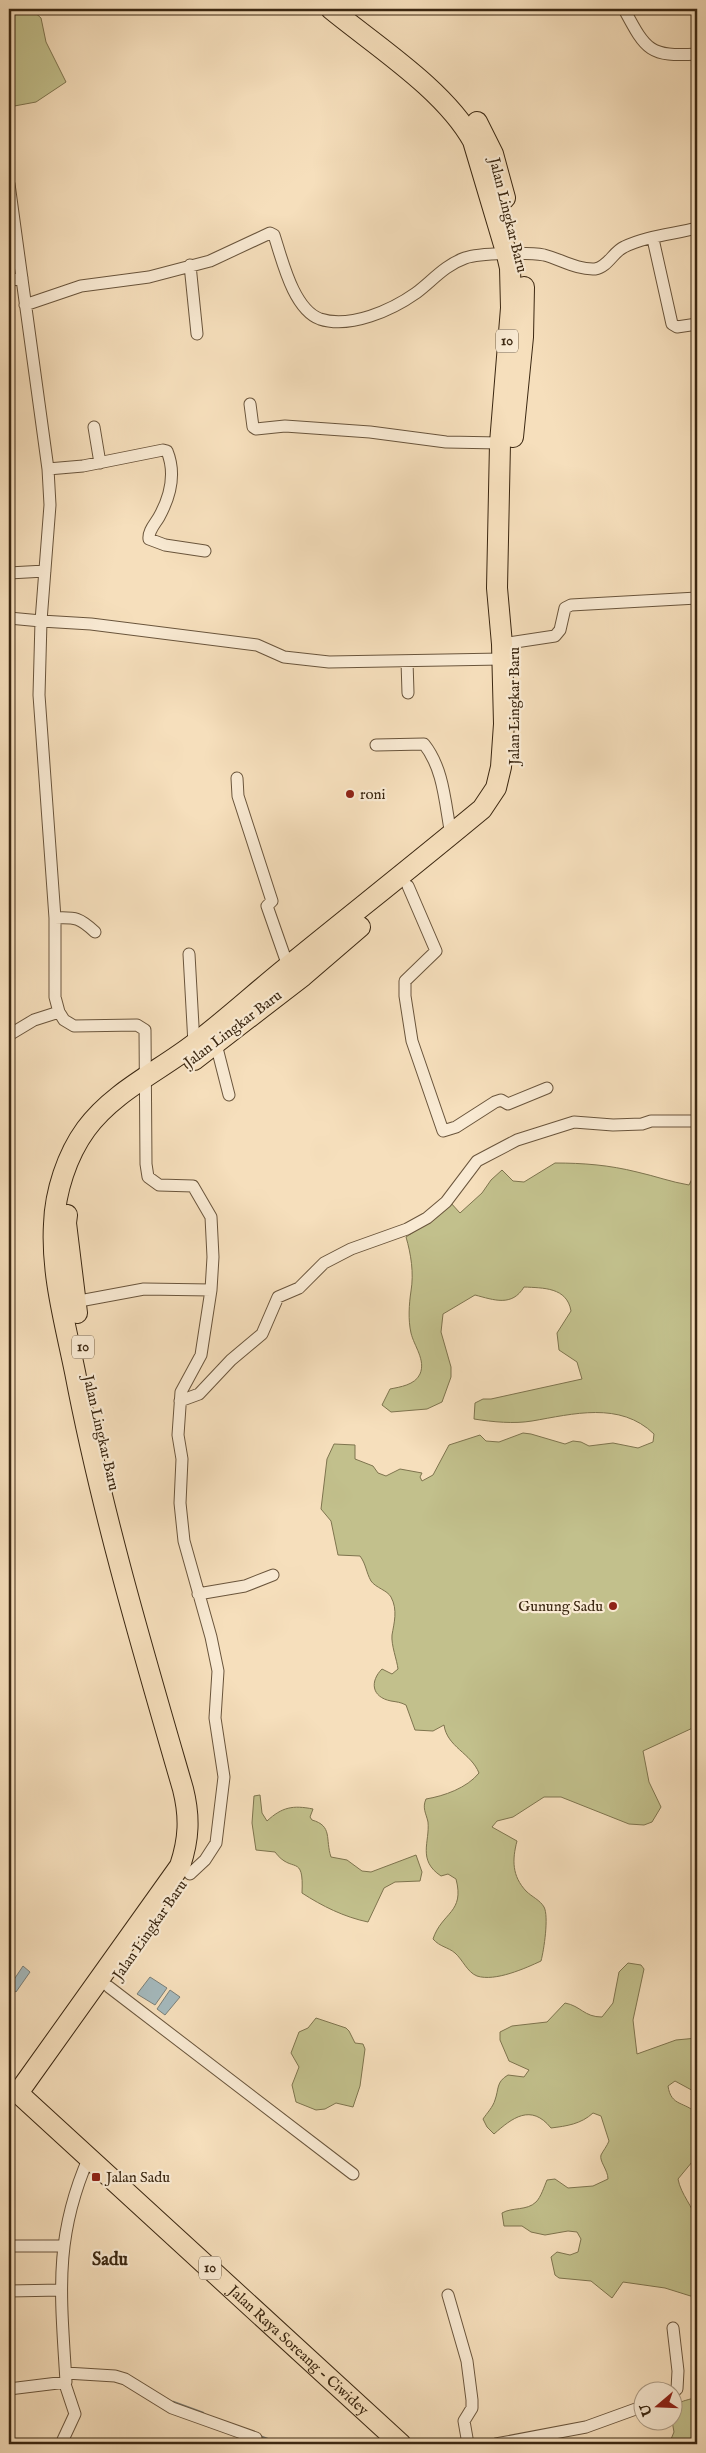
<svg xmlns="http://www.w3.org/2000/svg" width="706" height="2453" viewBox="0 0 706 2453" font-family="'IM FELL English',serif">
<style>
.green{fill:#c2c08c;stroke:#7e744e}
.water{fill:#a4b9bd;stroke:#7a7f78}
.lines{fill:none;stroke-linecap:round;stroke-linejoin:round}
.stream{stroke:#7a7f78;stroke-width:2.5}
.street-casing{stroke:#6a553c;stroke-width:13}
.highway-casing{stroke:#3b2711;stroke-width:22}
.street{stroke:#f9ead3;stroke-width:11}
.highway{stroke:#f6dfbc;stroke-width:20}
.poi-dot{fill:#8f2418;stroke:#f9ead3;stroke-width:2}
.labels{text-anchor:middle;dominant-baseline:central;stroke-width:4.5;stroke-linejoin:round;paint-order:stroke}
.shield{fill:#f9ead3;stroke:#74624b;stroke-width:1}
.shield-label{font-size:14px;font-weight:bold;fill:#3b2711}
.street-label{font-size:15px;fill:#3b2711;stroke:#f9ead3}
.poi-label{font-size:15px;fill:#3b2711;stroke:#f9ead3;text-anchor:start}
.quarter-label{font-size:18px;font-weight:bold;fill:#3b2711;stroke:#f9ead3}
</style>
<rect width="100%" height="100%" fill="#f6dfbc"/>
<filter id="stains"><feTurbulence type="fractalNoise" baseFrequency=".004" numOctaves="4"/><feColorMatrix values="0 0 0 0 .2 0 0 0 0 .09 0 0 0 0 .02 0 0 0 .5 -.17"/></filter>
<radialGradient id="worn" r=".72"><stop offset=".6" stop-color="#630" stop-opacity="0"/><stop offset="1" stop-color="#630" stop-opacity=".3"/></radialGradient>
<path class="green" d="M9,9h22l10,9 5,24 20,40 -30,20 -27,5z
M555,1163c28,0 54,2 82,9 18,4 34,10 52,13l8,-16v557l-54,25 6,31 12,25 -9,15 -8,3 -15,-1 -68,-27h-17l-31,20 -16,4 -5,6 25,14c-5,19 -5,35 9,50 6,6 14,9 18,16 5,9 0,43 -3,54 -15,7 -46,21 -64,15 -10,-4 -14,-16 -22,-23 -7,-6 -15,-6 -22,-14 9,-27 32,-26 23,-60l-8,-5 -7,2c-24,-16 -11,-34 -13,-54 -2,-9 -6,-14 -2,-23 18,-3 41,-11 53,-26 -8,-20 -32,-26 -35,-48l-11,6 -18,-1 -9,-25c-6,-3 -9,-3 -15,-4 -20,-4 -21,-20 -9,-32l10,5 6,-5c-1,-9 -7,-24 -6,-34 2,-12 6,-25 -1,-38 -4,-7 -15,-9 -20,-16 -5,-9 -5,-17 -11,-25l-22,-1 -7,-34 -10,-12 6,-50 7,-15 21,1v14l18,7 5,7 8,3 14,-7 22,4 -2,4 2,4 11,-6 16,-30 31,-10 6,6 13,1 24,-9 8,1 34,10 8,-3 8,1 8,4 24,-3 25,5 15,-6 1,-8c-34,-33 -81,-20 -122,-13 -18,3 -39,1 -58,-2l1,-16 8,-4h8l91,-20 -5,-17 -18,-12 -2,-17 14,-22c-4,-24 -28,-23 -47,-24 -12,20 -30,13 -49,8l-32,19 -2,18 10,35v10l-9,25 -15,7 -36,3 -9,-7 8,-16c10,-2 25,-4 30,-15 6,-14 -6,-28 -9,-41 -3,-13 -2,-29 0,-42 3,-18 0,-37 -5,-54l27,-18 17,-17 10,11 22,-20 9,-13 11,-10 11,11 11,1z
M260,1795l2,18 5,8c15,-14 26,-16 46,-12l-3,8 2,3c21,6 13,19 19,37l16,3 15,11 9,1 45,-17 6,17 -2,9 -25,1 -11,6 -16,34c-24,-5 -46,-16 -66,-29 2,-41 -10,-18 -27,-41l-19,-2 -4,-27 2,-27z
M628,1963l13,2 3,4 -11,51 4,34 39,-14 21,-2v55l-22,-12 -7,5c3,21 17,15 29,28v42l-19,23c3,16 15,27 19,43 4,19 0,55 0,76l-32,-10 -42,-6 -11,16 -21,-17 -32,-3 -4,-3 -4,-18 6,-5 13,3 8,-3 3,-13 -4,-7 -9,-1 -23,4 -14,-3 -9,-6h-18l-2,-13c10,-6 25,-2 34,-11 5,-5 8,-15 11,-22l8,-1 13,9 25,-2 15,-7c0,-9 -9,-18 -7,-24 2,-4 6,-9 8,-14l-8,-25 -8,-3c-12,11 -26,13 -42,15 -20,-25 -39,-10 -57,6l-7,-7 -4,-8c4,-6 10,-12 12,-19 4,-11 1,-18 13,-25l16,2 5,-7 -20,-9 -9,-21v-8l12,-6 35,-4 18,-19c16,3 19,14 37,14l11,-14 6,-31z
M316,2018l30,10 3,3 6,12 8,1 2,5 -5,37 -7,21 -17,-4 -11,6 -9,1 -20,-8 -4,-17 7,-18 -8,-14 8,-21 9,-4z
M697,2397v47h-28l5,-12 -2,-11 2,-1c0,-20 5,-17 23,-23z"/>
<path class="water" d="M23,1966l7,6 -14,20 -7,-5z
M150,1977l17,11 -12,17 -18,-11z
M170,1990l10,7 -15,18 -8,-6z"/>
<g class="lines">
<path class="stream" d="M173,2402l30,11
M259,2436l22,8"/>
<defs>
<path id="street" d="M624,9c22,41 25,48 73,45
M9,184l39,285 2,36 -9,116 -32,-3
M653,239l19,85 5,3 20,-3
M190,265l7,69
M9,281l13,-3
M25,305l56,-19 68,-9 61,-16 60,-28 4,2c8,24 19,74 46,84 30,10 72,-9 96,-26 16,-12 29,-28 49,-35 14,-5 64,-6 79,-3 16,4 33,15 51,14 13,-2 18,-17 29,-22 22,-11 50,-13 73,-19
M250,404l3,23 3,2 29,-3 85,6 76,10 54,1
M94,427l6,36
M48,469l35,-3 80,-16 4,1c9,22 3,46 -8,66 -4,7 -11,14 -10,22l16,6 40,6
M9,573l36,-2
M502,644l53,-8 5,-6 5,-22 6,-3 126,-7
M407,661l1,32
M376,745l48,-1c20,25 21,60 27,91
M237,778l1,18 34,105 -5,5 21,60
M408,886l28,65 -31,30v15l7,45 31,90 13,-4 39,-25 6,-2 7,4 39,-16
M55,918c21,-1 25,0 40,14
M189,954l5,90
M9,1035l25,-15 25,-8
M216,1044l13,51
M74,1302l70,-13 67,1
M180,1401l19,-7 32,-34 31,-26 16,-37 21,-9 25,-25 27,-14 56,-20 20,-11 19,-16 31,-41 40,-21 57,-18 39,3 29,-1 9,-3h46
M198,1594l47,-8 28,-11
M190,1874l15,-14 11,-17 8,-66 -9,-59 3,-47 -7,-34 -27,-96 -4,-38 2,-44 -4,-24 3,-43 20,-37 10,-65 2,-33 -2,-40 -18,-31 -34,-1 -11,-8 -2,-13 -1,-134 -8,-5 -63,1 -10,-6 -5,-8 -4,-15v-79l-16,-223 2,-74 50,3 166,21 27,12 45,5 173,-3
M109,1987l244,187
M9,2246h54
M9,2291l52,-1
M448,2295l19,66 5,39v8l-8,13 4,23
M673,2328l5,43 -1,18 -3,2
M66,2373l49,3 10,3 47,29 84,30
M9,2389l57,-7c-5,-86 -13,-143 23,-225
M61,2444l14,-30 -10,-30
M496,2444l90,-17 58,-21"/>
<g id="highway">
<path id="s1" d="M331,9c45,37 114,81 142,132l34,114 3,13 1,40 -11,135 -3,145 5,56 2,80 -3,43 -5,21 -14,21c-65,54 -131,106 -196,159 -31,25 -60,52 -92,76 -35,27 -81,48 -108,85 -19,26 -31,63 -32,95 -3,49 11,99 21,148 27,141 68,279 108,417 7,28 6,50 -3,77l-162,227 383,351"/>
<path d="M477,122l16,32 12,44"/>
<path d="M513,437l10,-100 1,-50"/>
<path d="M194,1060l109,-84 57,-49"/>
<path d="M67,1215l-1,8 11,90"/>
</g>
</defs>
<use href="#street" class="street-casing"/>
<use href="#highway" class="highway-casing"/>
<use href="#street" class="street"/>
<use href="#highway" class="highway"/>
</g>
<g class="poi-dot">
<circle cx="350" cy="794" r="5"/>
<circle cx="613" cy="1606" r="5"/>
<rect x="91" y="2172" width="10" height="10" rx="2.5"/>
</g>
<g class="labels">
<g class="shield">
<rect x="496" y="329.5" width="22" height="23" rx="4"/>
<rect x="72" y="1335.5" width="22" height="23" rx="4"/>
<rect x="199" y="2256.5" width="22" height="23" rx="4"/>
</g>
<g class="shield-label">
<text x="507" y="341">10</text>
<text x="83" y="1347">10</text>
<text x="210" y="2268">10</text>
</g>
<g class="street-label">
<text transform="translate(508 215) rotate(76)">Jalan Lingkar Baru</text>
<text transform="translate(514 706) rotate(-90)">Jalan Lingkar Baru</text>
<text transform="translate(233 1029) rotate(-37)">Jalan Lingkar Baru</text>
<text transform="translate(101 1433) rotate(77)">Jalan Lingkar Baru</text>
<text transform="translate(150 1930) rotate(-55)">Jalan Lingkar Baru</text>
<text stroke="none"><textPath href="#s1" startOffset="2804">Jalan Raya Soreang - Ciwidey</textPath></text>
</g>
<g class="poi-label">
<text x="360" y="794">roni</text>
<text x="603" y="1606" text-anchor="end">Gunung Sadu</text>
<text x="106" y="2177">Jalan Sadu</text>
</g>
<g class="quarter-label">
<text x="110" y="2260">Sadu</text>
</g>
</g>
<rect width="706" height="2453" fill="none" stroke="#f6dfbc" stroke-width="30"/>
<rect x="10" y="10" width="686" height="2433" fill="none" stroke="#3b2711" stroke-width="2.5"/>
<rect x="15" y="15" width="676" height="2423" fill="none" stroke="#3b2711"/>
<g transform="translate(658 2406) rotate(251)"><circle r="24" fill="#f9ead3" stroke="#ad9c85"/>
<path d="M0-4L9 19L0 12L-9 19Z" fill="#8f2418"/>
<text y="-8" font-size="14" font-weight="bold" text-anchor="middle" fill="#3b2711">U</text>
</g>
<rect width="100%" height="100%" filter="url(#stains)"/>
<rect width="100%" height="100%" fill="url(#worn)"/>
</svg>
